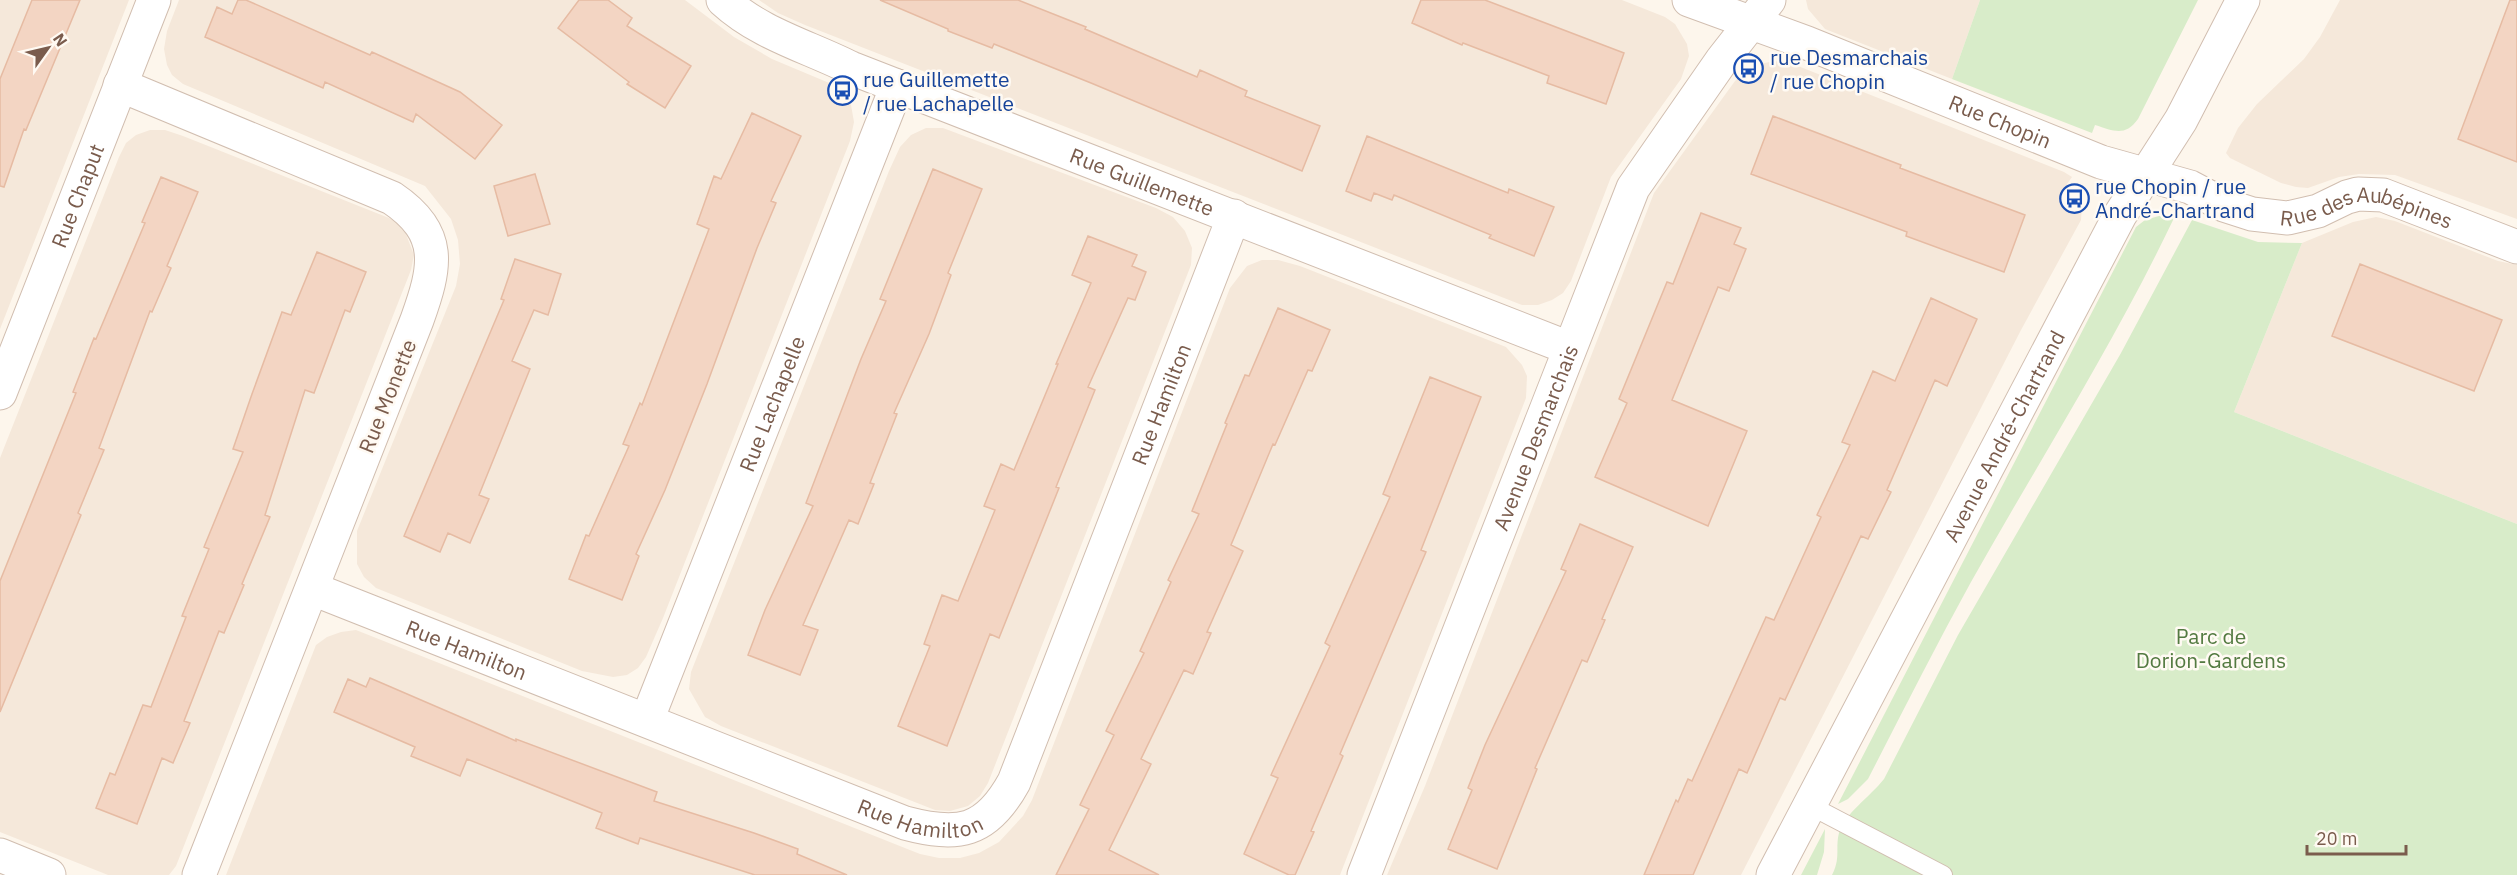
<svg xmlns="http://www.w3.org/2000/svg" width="2517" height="875" viewBox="0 0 2517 875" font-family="'IBM Plex Sans',sans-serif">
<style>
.residential{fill:#f5e8da}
.green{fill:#d8ecc9}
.building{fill:#f3d5c3;stroke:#e6bba3;stroke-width:1.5}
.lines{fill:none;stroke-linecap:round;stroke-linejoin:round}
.service-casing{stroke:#d1beb0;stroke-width:20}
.minor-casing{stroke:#d1beb0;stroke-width:35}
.service{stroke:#fff;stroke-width:18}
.minor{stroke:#fff;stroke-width:33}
.labels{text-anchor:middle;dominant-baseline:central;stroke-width:5;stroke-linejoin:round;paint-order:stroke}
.transit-label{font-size:21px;fill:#164399;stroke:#fffaf3;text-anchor:start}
.street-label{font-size:21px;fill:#7a5c4d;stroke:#fffaf3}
.park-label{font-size:21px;fill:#537a41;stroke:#fffaf3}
</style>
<rect width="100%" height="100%" fill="#fdf6ec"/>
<path class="residential" d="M0,0h129l-129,329z
M179,0h506l49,37 38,22 62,26 17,20 3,17 -4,19 -187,477 -17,39 -8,11 -11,7 -14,2 -31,-6 -206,-83 -12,-11 -7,-13v-33l99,-245 4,-22 -2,-24 -7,-21 -26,-33 -242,-102 -11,-9 -5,-10 -3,-16 3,-18z
M759,0h863l43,17 10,7 12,20 2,12 -8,23 -70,98 -40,104 -8,12 -11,7 -14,5h-16l-717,-280 -27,-12z
M1806,0h174l-28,79 -127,-50 -17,-20z
M2340,0h177v219l-122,-44 -36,-1 -20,3 -31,11 -12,-1 -15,-4 -51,-25 -4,-5 12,-25 19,-24 47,-45 16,-22z
M1774,61l19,3 271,108 8,5 -5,7 9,9 6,13 -1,14 -60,110 -280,545h-354l38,-89 229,-593 81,-112 9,-9 16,-8z
M926,128h17l213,80 17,9 12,14 7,17 -1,17 -203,518 -8,13 -12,10 -18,5 -15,-1 -214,-84 -16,-9 -16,-28 2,-17 198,-501 11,-24 11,-12z
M150,130h15l18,6 211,84 10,9 10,26 -3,15 -235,596 -7,9h-61l-108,-43v-374l119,-301 7,-14 10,-8z
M2376,217l19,4 103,40 19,4v259l-283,-112 68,-169 51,-21z
M1262,260h16l22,6 206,81 16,18 5,11 -1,22 -186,477h-1114l90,-230 11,-8 14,-5 15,-2 564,224 19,4h21l19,-5 20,-11 24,-26 9,-16 198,-512 17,-22z"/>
<path class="green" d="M1980,0h218l-60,119c-13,18 -24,12 -43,6l-3,8 -140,-54z
M2159,216l15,2c-60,126 -135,243 -203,364 -36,65 -69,131 -103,197l-20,20 -10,5 298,-577 9,-7z
M2192,220l66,22 44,1 -68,169 283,112v351h-685c9,-17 3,-27 7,-42 5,-19 31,-36 45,-54l74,-144 163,-282z
M1825,829l-1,23 -7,23h-16z"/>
<path class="building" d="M32,0h48l-54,130 -2,-1 -20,58 -4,-1v-107z
M238,0h8l124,55 2,-3 88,40 42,33 -27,34 -59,-45 -3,8 -88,-40 -2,6 -118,-51 12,-30 15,7z
M579,0h29l24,18 -5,8 64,40 -26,42 -38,-24 2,-2 -71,-54z
M880,0h138l68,27 -1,2 112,48 3,-7 47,21 -2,5 75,30 -18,45 -211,-88 -97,-39 -2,4 -44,-17v-2z
M1421,0h64l139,53 -18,51 -59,-21 2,-7 -86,-33 -1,2 -50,-22z
M2510,0h7v162l-59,-23z
M752,113l49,23 -30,65 5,2 -19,45 -50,136 -42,106 -29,64 3,2 -17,44 -53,-21 17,-44 3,1 40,-90 -6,-2 17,-41 2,2 67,-176 -12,-5 17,-48 7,3z
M1773,116l128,49 -1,3 125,47 -21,57 -98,-36 1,-4 -156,-58z
M1367,136l141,57 1,-4 45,18 -20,49 -45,-18 2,-3 -97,-40 -2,5 -18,-7 -3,8 -25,-10z
M933,169l49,20 -34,84 3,2 -22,59 -35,79 3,1 -27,69 4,1 -16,40 -9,-4 -46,105 15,5 -18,45 -52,-20 17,-45 48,-104 -7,-3 55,-144 25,-58 -6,-2z
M535,174l15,50 -42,12 -14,-50z
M161,177l37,15 -31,74 4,2 -19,44 -2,-1 -51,137 5,2 -26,63 3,2 -81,197v-131l76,-188 -3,-1 21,-54 2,1 49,-116 -3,-1z
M1701,213l40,15 -7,16 12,5 -17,42 -11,-4 -46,113 75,31 -39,95 -113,-49 32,-74 -8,-4 48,-117 6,2z
M1088,236l49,19 -5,11 14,6 -11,28 -7,-2 -40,89 7,3 -39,97 3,1 -60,150 -9,-4 -43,112 -49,-20 32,-80 -6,-2 18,-49 16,6 37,-91 -11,-4 17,-42 13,6 44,-106h-2l35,-81 -19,-8z
M317,252l49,20 -16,40 -5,-2 -31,83 -9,-3 -40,125 5,2 -28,67 2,1 -20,48 -5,-2 -35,90 6,2 -17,40 -11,-5 -25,66 -41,-16 14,-35 5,2 28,-70 8,2 35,-90 -4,-1 27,-67 -5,-2 39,-95 -10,-3 19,-55 30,-82 9,3z
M515,259l46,15 -13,41 -14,-5 -22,51 18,8 -51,126 10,4 -19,44 -22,-10 -8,19 -36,-16 100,-236 -3,-1z
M2360,264l142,56 -28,71 -142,-55z
M1931,298l46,21 -30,67 -12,-6 -48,110 4,2 -23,47 -7,-3 -76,164 -5,-2 -33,75 -8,-4 -46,106h-49l32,-75 2,2 10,-23 4,2 74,-164 8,3 47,-103 -4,-2 33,-70 -8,-3 31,-71 22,10z
M1278,308l52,22 -18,41 -4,-1 -33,75 -2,-1 -42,101 12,6 -36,81 4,1 -18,41 -9,-4 -43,89 10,5 -42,86 50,25h-103l33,-66 -9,-4 34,-70 -8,-4 38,-78 -4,-2 31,-69 -3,-2 31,-66 -7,-3 35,-87 -2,-1 20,-48 4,1z
M1430,377l51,20 -60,153 5,2 -86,202 3,2 -32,75 3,1 -19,43h-6l-45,-21 34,-76 -7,-3 59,-129 -5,-3 65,-146 -7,-3z
M1580,524l53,23 -31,72 3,1 -18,42 -5,-2 -47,108 2,1 -40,100 -49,-20 24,-59 -4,-2 17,-43 81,-174 -5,-2z
M370,678l146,63v-2l141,53 -3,9 100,32 44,16 -1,5 50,21h-92l-115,-37 -2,6 -42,-16 6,-15 -135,-54 -7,17 -49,-20 4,-9 -81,-35 14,-33 18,8z"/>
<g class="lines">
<defs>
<path id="service" d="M1809,805l134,70"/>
<g id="minor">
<path id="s1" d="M723,0c37,34 84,46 128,68l718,280"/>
<path id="s2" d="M1689,0l118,43 294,119 89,25 34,18 28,9 36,4 30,-7 29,-14 11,-3 25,1 134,52"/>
<path d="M120,85l272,113c52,35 44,69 25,122l-218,555"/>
<path id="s3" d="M0,393l154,-393"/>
<path id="s4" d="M313,589l592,234c53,14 81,10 109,-41l220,-566"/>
<path id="s5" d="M647,720l250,-634"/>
<path d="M0,855l49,20"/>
<path id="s6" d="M1364,875l269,-687 89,-128 47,-60"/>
<path id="s7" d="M1773,875l347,-660 61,-95 62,-120"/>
</g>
</defs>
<use href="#service" class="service-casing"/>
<use href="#minor" class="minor-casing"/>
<use href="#service" class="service"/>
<use href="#minor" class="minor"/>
</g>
<defs>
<symbol id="bus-ring" viewBox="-11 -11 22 22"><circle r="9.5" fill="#fffaf3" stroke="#1a4fb4" stroke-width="1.5"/><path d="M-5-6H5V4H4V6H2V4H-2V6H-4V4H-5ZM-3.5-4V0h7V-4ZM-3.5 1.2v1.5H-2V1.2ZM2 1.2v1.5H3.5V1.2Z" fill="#1a4fb4"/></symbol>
</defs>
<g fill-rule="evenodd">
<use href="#bus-ring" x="1732" y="52" width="33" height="33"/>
<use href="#bus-ring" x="826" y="74" width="33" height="33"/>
<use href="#bus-ring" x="2058" y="182" width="33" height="33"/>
</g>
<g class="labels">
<g class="transit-label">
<text x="1770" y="57">rue Desmarchais<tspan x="1770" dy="24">/ rue Chopin</tspan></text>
<text x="863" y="79">rue Guillemette<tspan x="863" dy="24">/ rue Lachapelle</tspan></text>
<text x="2095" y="186">rue Chopin / rue<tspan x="2095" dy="24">André-Chartrand</tspan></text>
</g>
<g class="street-label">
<text stroke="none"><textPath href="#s2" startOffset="334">Rue Chopin</textPath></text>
<text stroke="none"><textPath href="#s1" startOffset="458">Rue Guillemette</textPath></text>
<text stroke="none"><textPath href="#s3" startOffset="212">Rue Chaput</textPath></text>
<text stroke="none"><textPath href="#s2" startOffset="722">Rue des Aubépines</textPath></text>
<text transform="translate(387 396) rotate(-68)">Rue Monette</text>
<text stroke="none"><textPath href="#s5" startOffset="340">Rue Lachapelle</textPath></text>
<text stroke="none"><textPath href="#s4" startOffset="1172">Rue Hamilton</textPath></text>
<text stroke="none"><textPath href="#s7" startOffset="496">Avenue André-Chartrand</textPath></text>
<text stroke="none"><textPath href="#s6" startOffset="470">Avenue Desmarchais</textPath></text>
<text stroke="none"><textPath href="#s4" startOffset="165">Rue Hamilton</textPath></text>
<text stroke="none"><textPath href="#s4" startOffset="651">Rue Hamilton</textPath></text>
</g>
<g class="park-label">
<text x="2211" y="636">Parc de<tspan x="2211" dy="24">Dorion-Gardens</tspan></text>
</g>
</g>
<g transform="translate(48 48) rotate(56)" stroke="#fffaf3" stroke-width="4.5" paint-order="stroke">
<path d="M0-4.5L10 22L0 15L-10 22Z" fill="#7a5c4d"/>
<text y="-9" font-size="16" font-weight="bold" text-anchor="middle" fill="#7a5c4d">N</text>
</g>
<path d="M2307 845v9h99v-9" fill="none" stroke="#7a5c4d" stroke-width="3"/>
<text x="2316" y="845" font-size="18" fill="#7a5c4d" stroke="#fffaf3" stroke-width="4.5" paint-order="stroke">20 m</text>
</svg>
